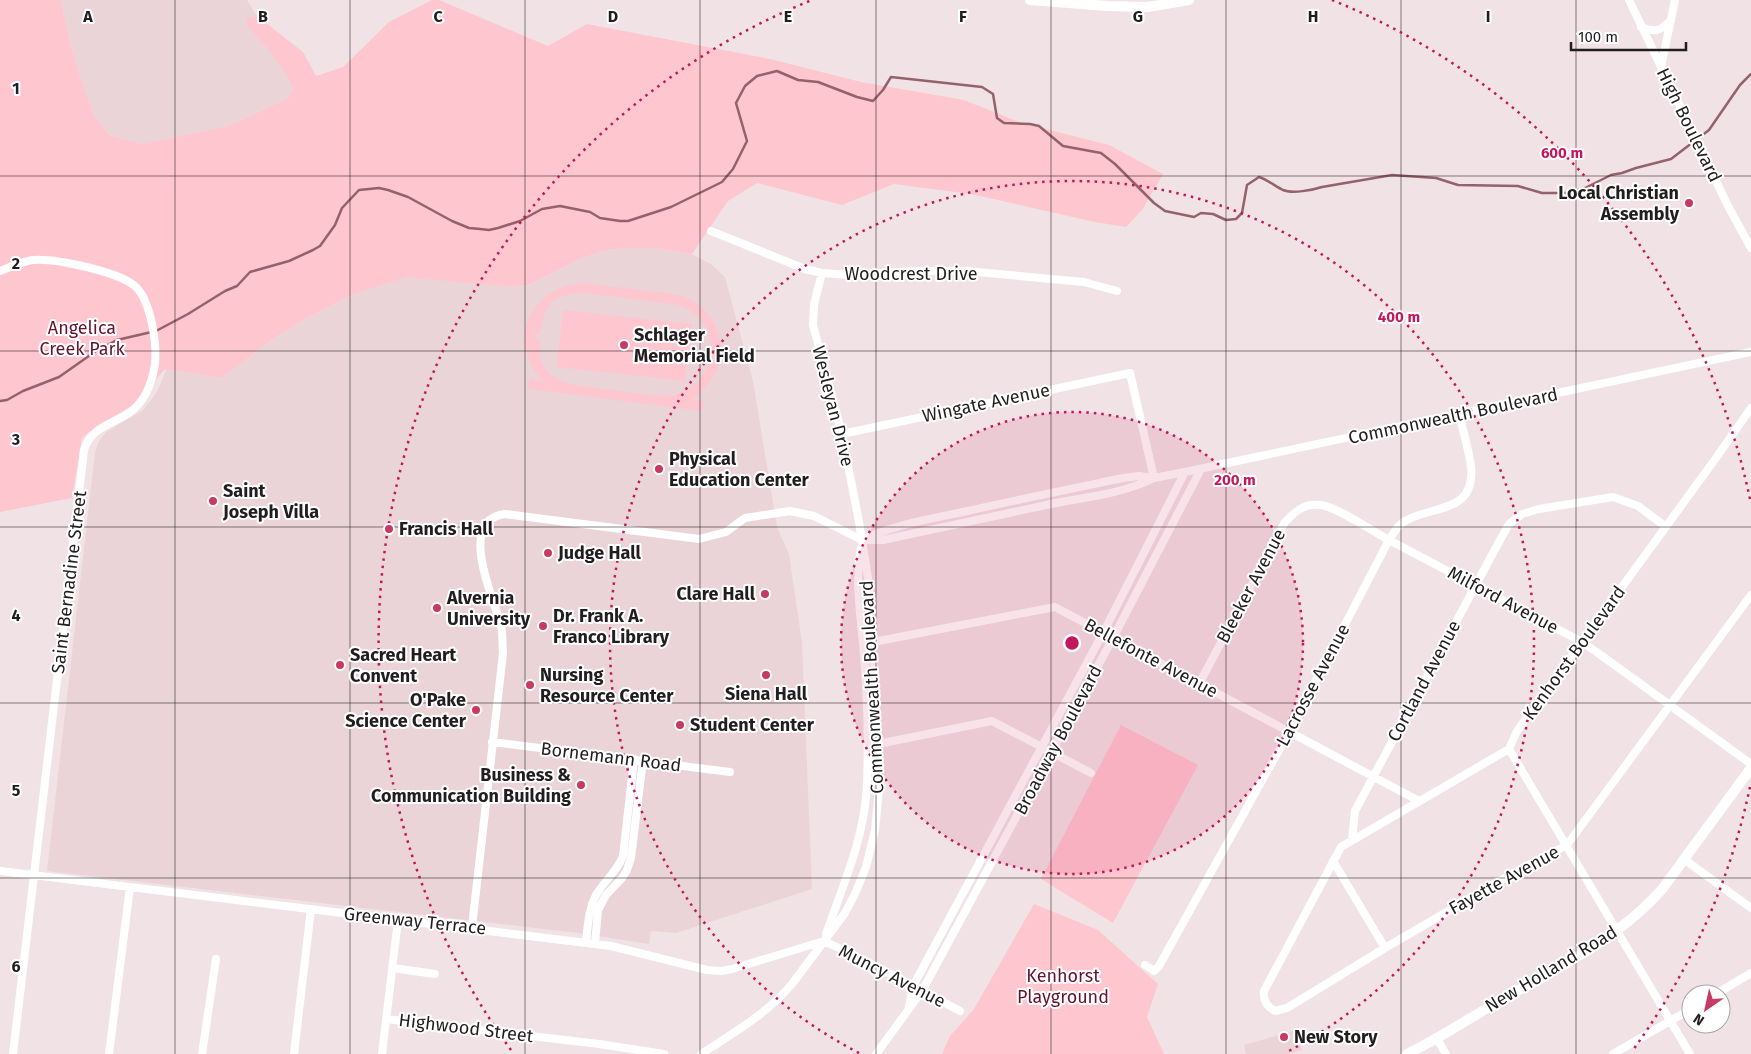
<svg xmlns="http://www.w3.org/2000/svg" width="1751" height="1054" viewBox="0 0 1751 1054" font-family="'Fira Sans',sans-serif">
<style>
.built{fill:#ebd4d8}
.green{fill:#fec6cf;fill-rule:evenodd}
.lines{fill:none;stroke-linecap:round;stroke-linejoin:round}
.stream{stroke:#93626b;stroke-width:2.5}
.street{stroke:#fff;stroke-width:8}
.secondary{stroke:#fff;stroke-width:10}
.grid{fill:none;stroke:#221d1e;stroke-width:1;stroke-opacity:0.55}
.ring{fill:none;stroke:#c2185b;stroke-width:2.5;stroke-dasharray:2.5 5}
.poi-dot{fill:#c83a63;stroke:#fff;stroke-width:2}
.labels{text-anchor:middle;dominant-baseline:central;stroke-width:4;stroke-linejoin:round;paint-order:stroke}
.street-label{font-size:18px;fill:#221d1e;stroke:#fff}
.poi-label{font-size:18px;font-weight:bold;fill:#221d1e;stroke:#fff;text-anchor:start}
.park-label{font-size:18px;fill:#64132c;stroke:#fff}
.grid-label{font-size:16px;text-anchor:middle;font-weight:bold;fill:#221d1e;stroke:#fff;stroke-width:4;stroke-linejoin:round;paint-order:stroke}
.centre{fill:#c2185b;stroke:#fff;stroke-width:2.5}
.ring-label{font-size:15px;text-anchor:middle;font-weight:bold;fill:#c2185b;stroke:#fff;stroke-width:4;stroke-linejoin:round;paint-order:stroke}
</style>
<rect width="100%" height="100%" fill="#f1e3e5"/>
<path class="built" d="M61,0h186l10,16 -10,2v8l29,32 12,19 5,12 -5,9 -60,28 -86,18 -33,-9 -15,-20 -13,-36 -12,-40z
M627,248h26l39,6 19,10 14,13 28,104 24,146 12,27 13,88 10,247 -136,44 -25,-2 -2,13 -71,-11 -531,-62 48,-419 3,-9 8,-11 37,-22 14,-18 6,-14 3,-9 56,9 49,-38 38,-23 41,-21 29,-10 27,-10 103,11 19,-2 54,-27 25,-8z
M1296,1030l6,20 -13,4h-43l-2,-9z"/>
<path class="green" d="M0,0h61l8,39 12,40 13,36 15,20 33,9 86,-18 60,-28 5,-9c-10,-25 -28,-43 -46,-63v-8l10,-2 46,36 13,24 27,-9 46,-45 43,-22h7l109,46 39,-22 183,35 91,23 103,18 58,23 87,22 54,29 -21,36 -16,17 -31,-5 -124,-28 -77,-10 -52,21 -85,-22 -29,18 -36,53 -39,-6h-26l-20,2 -25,8 -54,27 -19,2 -103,-10 -56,19 -41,21 -38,23 -49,38 -57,-9 -32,36 -36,21 -15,12 -10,60 -72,14z
M584,283c19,2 38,5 57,7 13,2 28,2 41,6 23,8 38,29 39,52 0,22 -12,39 -29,51l11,2 -1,10 -174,-22 1,-10 14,2c-38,-40 -13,-95 41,-98zM585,293c20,3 41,5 61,8 14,2 29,1 42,8 41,24 23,83 -22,87 -18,-1 -36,-4 -54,-6 -35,-5 -78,-4 -72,-51l-5,-1 -1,3 2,-14v7h4c4,-29 13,-41 45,-41z
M563,310l129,14 -7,57 -128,-14z
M1121,725l77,40 -85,158 -72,-44z
M1034,904l64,26 60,54 -11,33 17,37h-222l8,-18 24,-27z"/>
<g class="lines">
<path class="stream" d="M0,401l7,-1 16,-9 36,-14 37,-26 21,-11 39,-9 32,-17 37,-23 12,-5 13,-14 39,-11 24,-11 7,-4 15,-21 7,-17 17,-18 20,-2 9,2 20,7 44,24 17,7 11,1 9,1 9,-2 22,-7 22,-12 18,-3 30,6 10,6 20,3h8l43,-14 51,-25 11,-13 14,-28 -11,-38 9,-17 12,-10 20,-5 21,9 20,2 39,15 16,4 10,-11 8,-13 91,10 11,7 4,24 7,5 26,1 9,2 24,20 38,7 14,11 39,39 11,8 29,6 7,-4 12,1 13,6 10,-1 6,-6 5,-28 12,-8c9,3 16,9 24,13 9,4 30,0 39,-3l70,-12 44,3 22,7 60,1 24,7h25l18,-5 26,-13 11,-2 14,-5 35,-9 38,-29 31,-45 11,-11"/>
<path class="street" d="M1629,0l99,206 23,42
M1641,27c15,6 19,4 30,-7
M1661,67l14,-67
M711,231l94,38 17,4 28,2 64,-4h52l118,11 33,9
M0,271c10,-4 21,-9 32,-11 23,-2 90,12 105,28 14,15 20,56 18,76 -3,19 -10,38 -26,49 -18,12 -38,14 -45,37l-71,604
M1751,408l-35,50 -199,273 -8,18 -168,98 -77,144c-1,9 3,16 11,20l12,-3 98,-60 132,-77 50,-26 184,-250
M842,434l288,-61 24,105
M864,539c31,-14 65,-20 99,-27 53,-12 107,-23 160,-34l16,-2 15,2 31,-6 566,-120
M863,644l192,-37 364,194
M1199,684l86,-162c11,-11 19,-19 36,-17 16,2 51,26 68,35 64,34 129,68 193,102l16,11 153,111
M492,742l238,30
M873,745l119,-24 99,52
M1509,749l181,305
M1352,840l3,-29 139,-260 15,-27 13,-10 17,-5 74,-12 25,9 28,21
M1685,860l66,48
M1333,861l52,87
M0,871l611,75 96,24 14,1 11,-2 92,-28
M472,927l31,-274c-1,-9 0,-19 -2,-27 -7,-28 -45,-106 4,-112l194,25 27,-7 19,-14 45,-7 24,5 48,24h21c56,-12 112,-24 168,-36 35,-7 71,-10 103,-26
M826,934c17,-49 39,-97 41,-150 2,-47 0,-95 -4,-141 -3,-32 -8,-64 -2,-95
M824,941l44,21 92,49
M586,942c2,-16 2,-32 10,-47 8,-14 21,-23 27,-39l11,-97
M595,944l3,-34 8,-15 16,-17 5,-8 4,-12 12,-98
M1145,965l9,6 5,-5 130,-234 100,-192c5,-7 9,-16 18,-20 28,-15 68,-7 64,-53 -2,-17 -8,-36 -12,-53
M393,968l42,6
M1716,994l35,-21
M909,1006l4,-20 190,-353 82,-161
M386,1019l213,25 65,10
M1436,1037l10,17
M109,1054l21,-167
M202,1054l14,-95
M294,1054l17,-145
M382,1054l16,-134
M701,1054c32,-21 66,-40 91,-70l53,-71 10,-19 11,-27 9,-37 5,-51 -11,-195 -10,-62 -17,-88 -29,-109 1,-21 8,-31
M876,1054l46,-63 191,-353 88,-169
M1613,1054l78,-45"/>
<path class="secondary" d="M1030,0l77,6 41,1 41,-7
M1407,1054c33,-16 64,-37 96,-55 56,-32 118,-62 160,-111l88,-120"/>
</g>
<path class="grid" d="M175,0v1054M350,0v1054M525,0v1054M700,0v1054M876,0v1054M1051,0v1054M1226,0v1054M1401,0v1054M1576,0v1054M0,176h1751M0,351h1751M0,527h1751M0,703h1751M0,878h1751"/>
<circle cx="1072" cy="643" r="231" fill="#c2185b" fill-opacity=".12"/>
<g class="ring">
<circle cx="1072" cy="643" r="231"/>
<path d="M859 1053A462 462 0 1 1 1285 1053"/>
<path d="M1750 787A693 693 0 0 1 1633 1050M511 1050A693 693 0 0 1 812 0M1332 0A693 693 0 0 1 1750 499"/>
</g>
<g class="poi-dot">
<circle cx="1689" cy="203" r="5"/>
<circle cx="624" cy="345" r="5"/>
<circle cx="659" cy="469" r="5"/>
<circle cx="213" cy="501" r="5"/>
<circle cx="389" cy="529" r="5"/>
<circle cx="548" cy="553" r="5"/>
<circle cx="765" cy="594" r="5"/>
<circle cx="437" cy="608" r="5"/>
<circle cx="543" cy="626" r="5"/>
<circle cx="340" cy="665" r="5"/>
<circle cx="766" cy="675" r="5"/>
<circle cx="530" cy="685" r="5"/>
<circle cx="476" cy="710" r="5"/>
<circle cx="680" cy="725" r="5"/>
<circle cx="581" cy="785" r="5"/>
<circle cx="1284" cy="1037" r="5"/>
</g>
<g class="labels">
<g class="street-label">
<text transform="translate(1689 125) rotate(64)">High Boulevard</text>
<text x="911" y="274">Woodcrest Drive</text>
<text transform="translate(986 403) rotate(-12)">Wingate Avenue</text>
<text transform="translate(833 406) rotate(76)">Wesleyan Drive</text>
<text transform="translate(1453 416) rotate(-12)">Commonwealth Boulevard</text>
<text transform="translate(69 582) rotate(-83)">Saint Bernadine Street</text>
<text transform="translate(1251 586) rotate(-62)">Bleeker Avenue</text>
<text transform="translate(1503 600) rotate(28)">Milford Avenue</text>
<text transform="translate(1574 653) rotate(-54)">Kenhorst Boulevard</text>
<text transform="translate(1151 658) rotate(28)">Bellefonte Avenue</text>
<text transform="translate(1424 681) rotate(-62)">Cortland Avenue</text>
<text transform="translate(1313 685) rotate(-62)">Lacrosse Avenue</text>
<text transform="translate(872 687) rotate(-93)">Commonwealth Boulevard</text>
<text transform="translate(1058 740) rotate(-62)">Broadway Boulevard</text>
<text transform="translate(611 757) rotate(7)">Bornemann Road</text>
<text transform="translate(1504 880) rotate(-29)">Fayette Avenue</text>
<text transform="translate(415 921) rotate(6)">Greenway Terrace</text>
<text transform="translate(1551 969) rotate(-31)">New Holland Road</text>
<text transform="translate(892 976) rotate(27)">Muncy Avenue</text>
<text transform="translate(466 1028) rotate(7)">Highwood Street</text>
</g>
<g class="poi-label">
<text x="1679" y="193" text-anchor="end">Local Christian<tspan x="1679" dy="21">Assembly</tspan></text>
<text x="634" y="335">Schlager<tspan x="634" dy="21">Memorial Field</tspan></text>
<text x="669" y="459">Physical<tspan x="669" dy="21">Education Center</tspan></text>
<text x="223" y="491">Saint<tspan x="223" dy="21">Joseph Villa</tspan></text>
<text x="399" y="529">Francis Hall</text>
<text x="558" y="553">Judge Hall</text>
<text x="755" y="594" text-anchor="end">Clare Hall</text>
<text x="447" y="598">Alvernia<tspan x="447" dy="21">University</tspan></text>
<text x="553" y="616">Dr. Frank A.<tspan x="553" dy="21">Franco Library</tspan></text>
<text x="350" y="655">Sacred Heart<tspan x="350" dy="21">Convent</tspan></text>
<text x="540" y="675">Nursing<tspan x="540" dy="21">Resource Center</tspan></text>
<text x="766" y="694" text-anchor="middle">Siena Hall</text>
<text x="466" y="700" text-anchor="end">O'Pake<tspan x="466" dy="21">Science Center</tspan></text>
<text x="690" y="725">Student Center</text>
<text x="571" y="775" text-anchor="end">Business &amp;<tspan x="571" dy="21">Communication Building</tspan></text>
<text x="1294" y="1037">New Story</text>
</g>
<g class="park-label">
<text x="82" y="328">Angelica<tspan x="82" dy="21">Creek Park</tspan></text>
<text x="1063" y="976">Kenhorst<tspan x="1063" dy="21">Playground</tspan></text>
</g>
</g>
<g class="grid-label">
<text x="88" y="22">A</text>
<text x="263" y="22">B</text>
<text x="438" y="22">C</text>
<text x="613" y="22">D</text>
<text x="788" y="22">E</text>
<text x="963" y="22">F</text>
<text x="1138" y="22">G</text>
<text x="1313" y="22">H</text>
<text x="1488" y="22">I</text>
<text x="16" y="94">1</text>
<text x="16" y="269">2</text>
<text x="16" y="445">3</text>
<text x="16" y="621">4</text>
<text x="16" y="796">5</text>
<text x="16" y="972">6</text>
</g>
<circle cx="1072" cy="643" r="8" class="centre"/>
<g class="ring-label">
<text x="1562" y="158">600 m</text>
<text x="1399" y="322">400 m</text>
<text x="1235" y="485">200 m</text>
</g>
<g transform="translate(1706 1009) rotate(214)"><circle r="24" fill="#ffffff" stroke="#a7a5a5"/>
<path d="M0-4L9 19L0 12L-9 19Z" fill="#c83a63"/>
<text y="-8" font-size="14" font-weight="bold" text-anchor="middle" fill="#221d1e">N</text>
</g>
<path d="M1571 42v8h115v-8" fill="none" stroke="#221d1e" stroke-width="2.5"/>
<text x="1578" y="42" font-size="15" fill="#221d1e" stroke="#ffffff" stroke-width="4" paint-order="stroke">100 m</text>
</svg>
